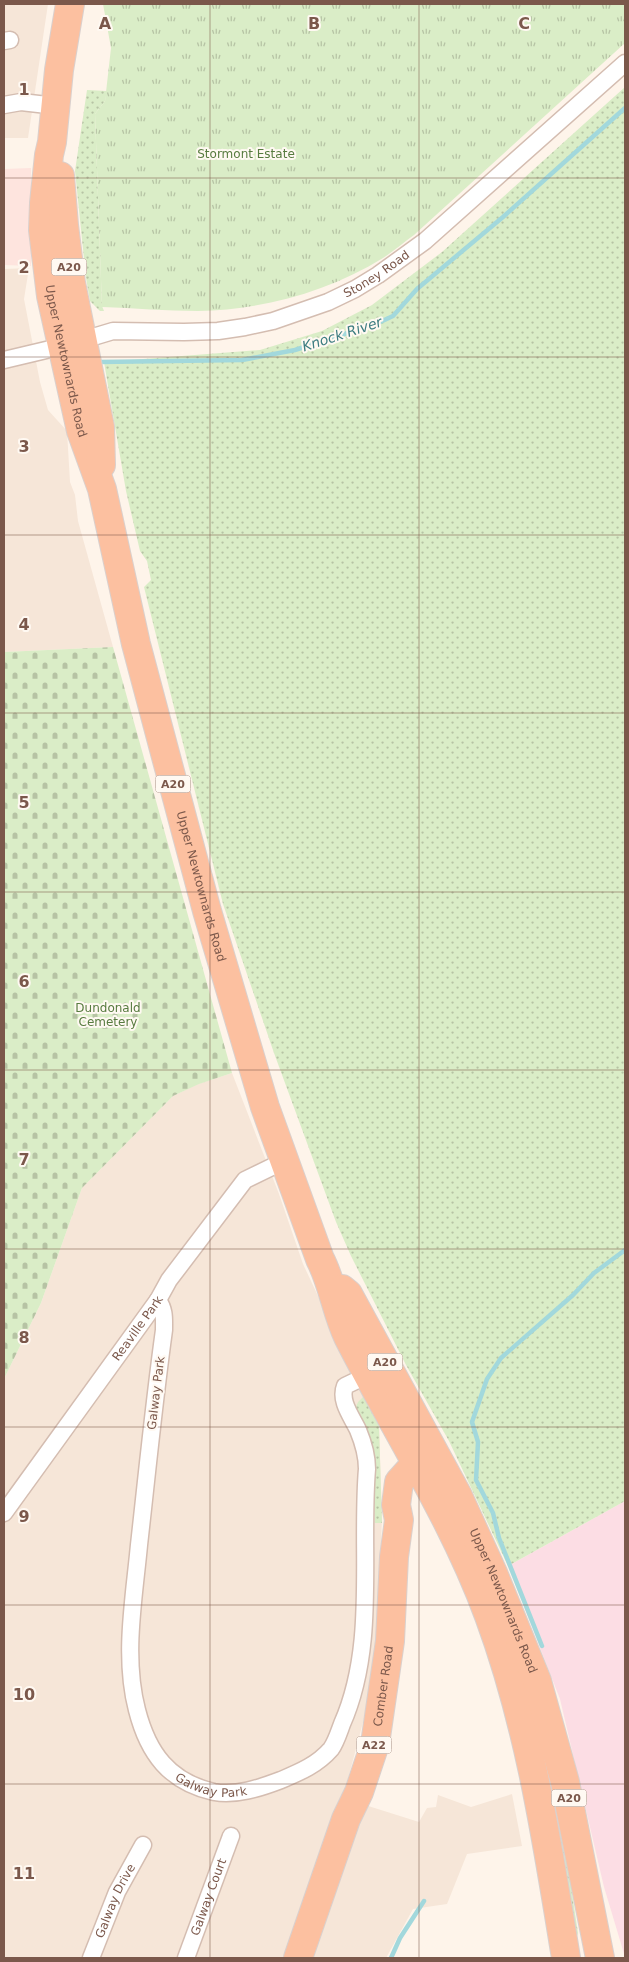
<svg xmlns="http://www.w3.org/2000/svg" width="629" height="1962" viewBox="0 0 629 1962" font-family="'DejaVu Sans',sans-serif">
<style>
.residential{fill:#f6e6d8}
.commercial{fill:#fee4de}
.medical{fill:#fcdde4}
.grass{fill:url(#grass-dots)}
.cemetery{fill:url(#cemetery-stones)}
.park{fill:url(#park-tufts)}
.lines{fill:none;stroke-linecap:round;stroke-linejoin:round}
.stream{stroke:#a2d8dc;stroke-width:4.5}
.minor-casing{stroke:#d4bdb1;stroke-width:19}
.trunk-casing{stroke:#dad0cd;stroke-width:30}
.minor{stroke:#fff;stroke-width:16}
.trunk{stroke:#fcc0a0;stroke-width:28}
.grid{fill:none;stroke:#7b584b;stroke-width:1;stroke-opacity:0.55}
.labels{text-anchor:middle;dominant-baseline:central;stroke-width:4;stroke-linejoin:round;paint-order:stroke}
.shield{fill:#fff9f2;stroke:#a3887d;stroke-width:1}
.shield-label{font-size:11px;font-weight:bold;fill:#7b584b}
.park-label{font-size:12px;fill:#577b3f;stroke:#fff9f2}
.street-label{font-size:12px;fill:#7b584b;stroke:#fff9f2}
.water-label{font-size:14px;font-style:italic;fill:#3c7c81;stroke:#fff9f2}
.grid-label{font-size:16px;text-anchor:middle;font-weight:bold;fill:#7b584b;stroke:#fff9f2;stroke-width:4;stroke-linejoin:round;paint-order:stroke}
</style>
<defs>
<pattern id="grass-dots" width="8" height="8" patternUnits="userSpaceOnUse" patternTransform="scale(1.25)"><rect width="8" height="8" fill="#daedc7"/><path d="M2 2h.1M6 6h.1" fill="none" stroke="#b6c3a4" stroke-width="1.8" stroke-linecap="round"/></pattern>
<pattern id="cemetery-stones" width="16" height="16" patternUnits="userSpaceOnUse" patternTransform="scale(1.25)"><rect width="16" height="16" fill="#daedc7"/><path d="M2 7V4a2 2 0 0 1 4 0v3zM10 15v-3a2 2 0 0 1 4 0v3z" fill="#b6c3a4"/></pattern>
<pattern id="park-tufts" width="24" height="20" patternUnits="userSpaceOnUse" patternTransform="scale(1.25)"><rect width="24" height="20" fill="#daedc7"/><path d="M3 7l-1-3M5 7V3M7 7l1-3M15 17l-1-3M17 17v-4M19 17l1-3" fill="none" stroke="#b6c3a4"/></pattern>
</defs>
<rect width="100%" height="100%" fill="#fef4ea"/>
<path class="residential" d="M4,4h44l-20,134h-24z
M29,268l-5,31 16,83 8,28 19,21 3,51 5,13 3,26 35,126 -109,5v-383z
M232,1073l47,121 24,70 76,162 3,92 -5,118 -10,71 -24,91 76,24 8,-14 9,-1 2,-12 33,12 41,-13 10,52 -55,8 -20,50 -34,5 -27,49h-382v-579l37,-76 41,-115 91,-92 25,-12z"/>
<path class="commercial" d="M31,168v98l-27,-1v-96z"/>
<path class="medical" d="M625,1501v456l-21,-70 -44,-188 -52,-133z"/>
<path class="grass" d="M625,87v1414l-117,65 -59,-125 -43,-76 -55,-109 -15,-34 -62,-169 -51,-149 -79,-317 7,-7 -4,-19 -7,-10 -14,-60 -22,-129 156,-12 62,-19 50,-26 70,-53z
M87,90l20,1 -2,10 -10,13 7,192 2,5h-4l-10,-10 -4,-23 -11,-107z
M363,1397l16,29 3,97h-7l-2,-50 -18,-64 3,-7z
M529,1695l14,33 21,112 14,93 -2,6z"/>
<path class="cemetery" d="M113,647l119,426 -33,11 -26,12 -91,92 -41,115 -37,76v-727z"/>
<path class="park" d="M103,4h522v39l-211,192c-10,7 -20,16 -31,23 -55,34 -121,52 -185,53 -32,0 -64,-3 -96,-4l-7,-193 10,-13 6,-53z"/>
<g class="lines">
<path class="stream" d="M100,362l142,-2 53,-10 83,-27 15,-7 24,-27 86,-72 122,-109
M542,1646l-43,-108 -6,-25 -17,-33 2,-38 -6,-20 15,-43 14,-21 72,-63 21,-22 31,-23
M391,1958l9,-20 24,-37"/>
<defs>
<g id="minor">
<path d="M4,41l6,-1"/>
<path d="M4,105l17,-3 35,4"/>
<path id="s1" d="M4,360l59,-14 50,-15 71,1 34,-1 27,-4 28,-6 55,-19 27,-13 23,-14 47,-34 200,-178"/>
<path id="s2" d="M158,1300c7,10 6,19 6,30 -10,72 -17,144 -25,215 -5,54 -16,112 -2,165 11,43 32,72 77,82 22,4 46,-4 67,-12 19,-8 36,-15 50,-31 5,-7 8,-17 11,-25 35,-79 18,-172 25,-255 0,-13 -4,-27 -9,-39 -6,-13 -19,-29 -13,-44l23,-11"/>
<path id="s3" d="M4,1513l154,-213 11,-20 76,-100 39,-19"/>
<path id="s4" d="M91,1958l26,-66 26,-47"/>
<path id="s5" d="M186,1958l45,-122"/>
</g>
<g id="trunk">
<path id="s6" d="M70,4l-11,66 -7,72 -3,13 -5,48 -1,27 8,66 30,135 21,58 34,155 71,267 58,196 55,152c13,25 16,53 28,78 47,93 105,181 141,279 41,111 58,226 77,342"/>
<path d="M60,176l4,49 7,58 29,144 1,38"/>
<path id="s7" d="M342,1289l6,5 110,202 35,77 44,108 28,101 35,176"/>
<path id="s8" d="M298,1958l48,-139 13,-27 16,-48 15,-103 4,-84 5,-37 -3,-15 3,-23 18,-20 16,-7"/>
</g>
</defs>
<use href="#minor" class="minor-casing"/>
<use href="#trunk" class="trunk-casing"/>
<use href="#minor" class="minor"/>
<use href="#trunk" class="trunk"/>
</g>
<path class="grid" d="M210,4v1954M419,4v1954M4,178h621M4,357h621M4,535h621M4,713h621M4,892h621M4,1070h621M4,1249h621M4,1427h621M4,1605h621M4,1784h621"/>
<g class="labels">
<g class="shield">
<rect x="51.5" y="258.5" width="35" height="17" rx="4"/>
<rect x="155.5" y="775.5" width="35" height="17" rx="4"/>
<rect x="367.5" y="1353.5" width="35" height="17" rx="4"/>
<rect x="356.5" y="1736.5" width="35" height="17" rx="4"/>
<rect x="551.5" y="1789.5" width="35" height="17" rx="4"/>
</g>
<g class="shield-label">
<text x="69" y="267">A20</text>
<text x="173" y="784">A20</text>
<text x="385" y="1362">A20</text>
<text x="374" y="1745">A22</text>
<text x="569" y="1798">A20</text>
</g>
<g class="park-label">
<text x="246" y="154">Stormont Estate</text>
<text x="108" y="1008">Dundonald<tspan x="108" dy="14">Cemetery</tspan></text>
</g>
<g class="street-label">
<text stroke="none"><textPath href="#s1" startOffset="388">Stoney Road</textPath></text>
<text stroke="none"><textPath href="#s6" startOffset="361">Upper Newtownards Road</textPath></text>
<text stroke="none"><textPath href="#s6" startOffset="904">Upper Newtownards Road</textPath></text>
<text stroke="none"><textPath href="#s3" startOffset="228">Reaville Park</textPath></text>
<text transform="translate(156 1393) rotate(-83)">Galway Park</text>
<text stroke="none"><textPath href="#s7" startOffset="352">Upper Newtownards Road</textPath></text>
<text stroke="none"><textPath href="#s8" startOffset="286">Comber Road</textPath></text>
<text stroke="none"><textPath href="#s2" startOffset="529">Galway Park</textPath></text>
<text stroke="none"><textPath href="#s5" startOffset="65">Galway Court</textPath></text>
<text stroke="none"><textPath href="#s4" startOffset="62">Galway Drive</textPath></text>
</g>
<g class="water-label">
<text transform="translate(342 334) rotate(-18)">Knock River</text>
</g>
</g>
<g class="grid-label">
<text x="105" y="29">A</text>
<text x="314" y="29">B</text>
<text x="524" y="29">C</text>
<text x="24" y="95">1</text>
<text x="24" y="273">2</text>
<text x="24" y="452">3</text>
<text x="24" y="630">4</text>
<text x="24" y="808">5</text>
<text x="24" y="987">6</text>
<text x="24" y="1165">7</text>
<text x="24" y="1343">8</text>
<text x="24" y="1522">9</text>
<text x="24" y="1700">10</text>
<text x="24" y="1879">11</text>
</g>
<rect width="629" height="1962" fill="none" stroke="#7b584b" stroke-width="10"/>
</svg>
